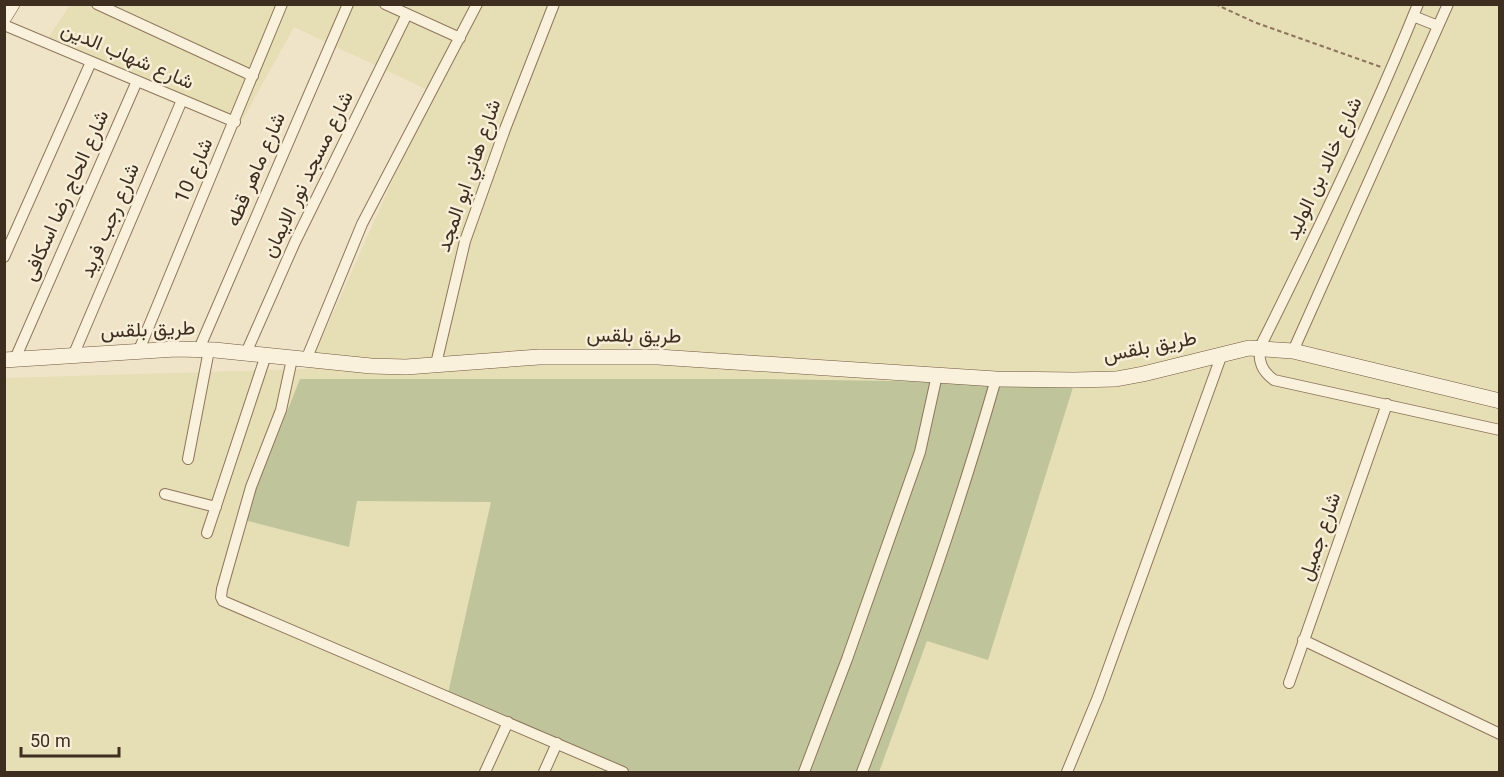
<svg xmlns="http://www.w3.org/2000/svg" width="1504" height="777" viewBox="0 0 1504 777" font-family="Georgia,Vazirmatn,serif">
<style>
.farmland{fill:#e6deb5}
.cemetery{fill:#bfc49a}
.lines{fill:none;stroke-linecap:round;stroke-linejoin:round}
.minor-casing{stroke:#8d765c;stroke-width:12}
.secondary-casing{stroke:#6f573f;stroke-width:16}
.path{stroke:#8d765c;stroke-width:2;stroke-dasharray:4.5 3;stroke-linecap:butt}
.minor{stroke:#faf1dc;stroke-width:10}
.secondary{stroke:#faf1dc;stroke-width:15}
.labels{text-anchor:middle;dominant-baseline:central;stroke-width:5;stroke-linejoin:round;paint-order:stroke}
.street-label{font-size:20px;fill:#3d2e20;stroke:#f7eed8}
</style>
<rect width="100%" height="100%" fill="#f0e4c8"/>
<path class="farmland" d="M70,5h1429v767h-1494l-1,-394 304,-9 124,-277 -138,-65 -52,94 -198,-77z"/>
<path class="cemetery" d="M300,379h460l314,5 -86,276 -61,-19 -48,131h-250l-182,-74 44,-196 -134,-1 -8,46 -105,-27z"/>
<g class="lines">
<defs>
<path id="minor" d="M97,4l156,72
M385,4l75,34
M1418,4c-47,117 -102,231 -158,343 -2,15 2,24 14,33l226,50
M1413,16l25,10
M4,25l231,97
M4,257l87,-195
M199,349l149,-345
M139,350l143,-346
M1293,351l155,-347
M246,353l49,-111 112,-228
M73,356l109,-256
M15,359l122,-278
M292,359l-11,51 -30,77 -29,102 -1,8 2,4 400,171
M306,360l56,-136 115,-220
M436,364l29,-123 40,-112 49,-125
M188,459l21,-109
M165,494l51,13
M207,533l59,-178
M1303,640l197,94
M1289,683l98,-279
M485,772l23,-50
M544,772l13,-29
M804,772l43,-113 73,-207 17,-77
M862,772c50,-129 96,-260 134,-393
M1067,772l31,-75 124,-343"/>
<path id="secondary" d="M4,17l8,-13
M4,360l172,-11 39,1 156,16 35,1 133,-10h119l338,22 78,1 42,-1 27,-5 106,-26 44,3 207,50"/>
</defs>
<use href="#minor" class="minor-casing"/>
<use href="#secondary" class="secondary-casing"/>
<path class="path" d="M1215,4l39,18 127,45"/>
<use href="#minor" class="minor"/>
<use href="#secondary" class="secondary"/>
</g>
<g class="labels">
<g class="street-label">
<text transform="translate(127 57) rotate(23)">شارع شهاب الدين</text>
<text transform="translate(1325 169) rotate(-65)">شارع خالد بن الوليد</text>
<text transform="translate(257 170) rotate(-67)">شارع ماهر قطه</text>
<text transform="translate(195 171) rotate(-67)">شارع 10</text>
<text transform="translate(309 175) rotate(-64)">شارع مسجد نور الايمان</text>
<text transform="translate(470 176) rotate(-71)">شارع هاني ابو المجد</text>
<text transform="translate(67 196) rotate(-66)">شارع الحاج رضا اسكافى</text>
<text transform="translate(111 221) rotate(-67)">شارع رجب فريد</text>
<text transform="translate(148 331) rotate(-2)">طريق بلقس</text>
<text transform="translate(634 337) rotate(1)">طريق بلقس</text>
<text transform="translate(1150 348) rotate(-11)">طريق بلقس</text>
<text transform="translate(1321 537) rotate(-71)">شارع جميل</text>
</g>
</g>
<rect width="1504" height="777" fill="none" stroke="#3d2e20" stroke-width="12"/>
<path d="M21 747v9h98v-9" fill="none" stroke="#3d2e20" stroke-width="3"/>
<text x="30" y="747" font-size="18" fill="#3d2e20" stroke="#f7eed8" stroke-width="4.5" paint-order="stroke">50 m</text>
</svg>
